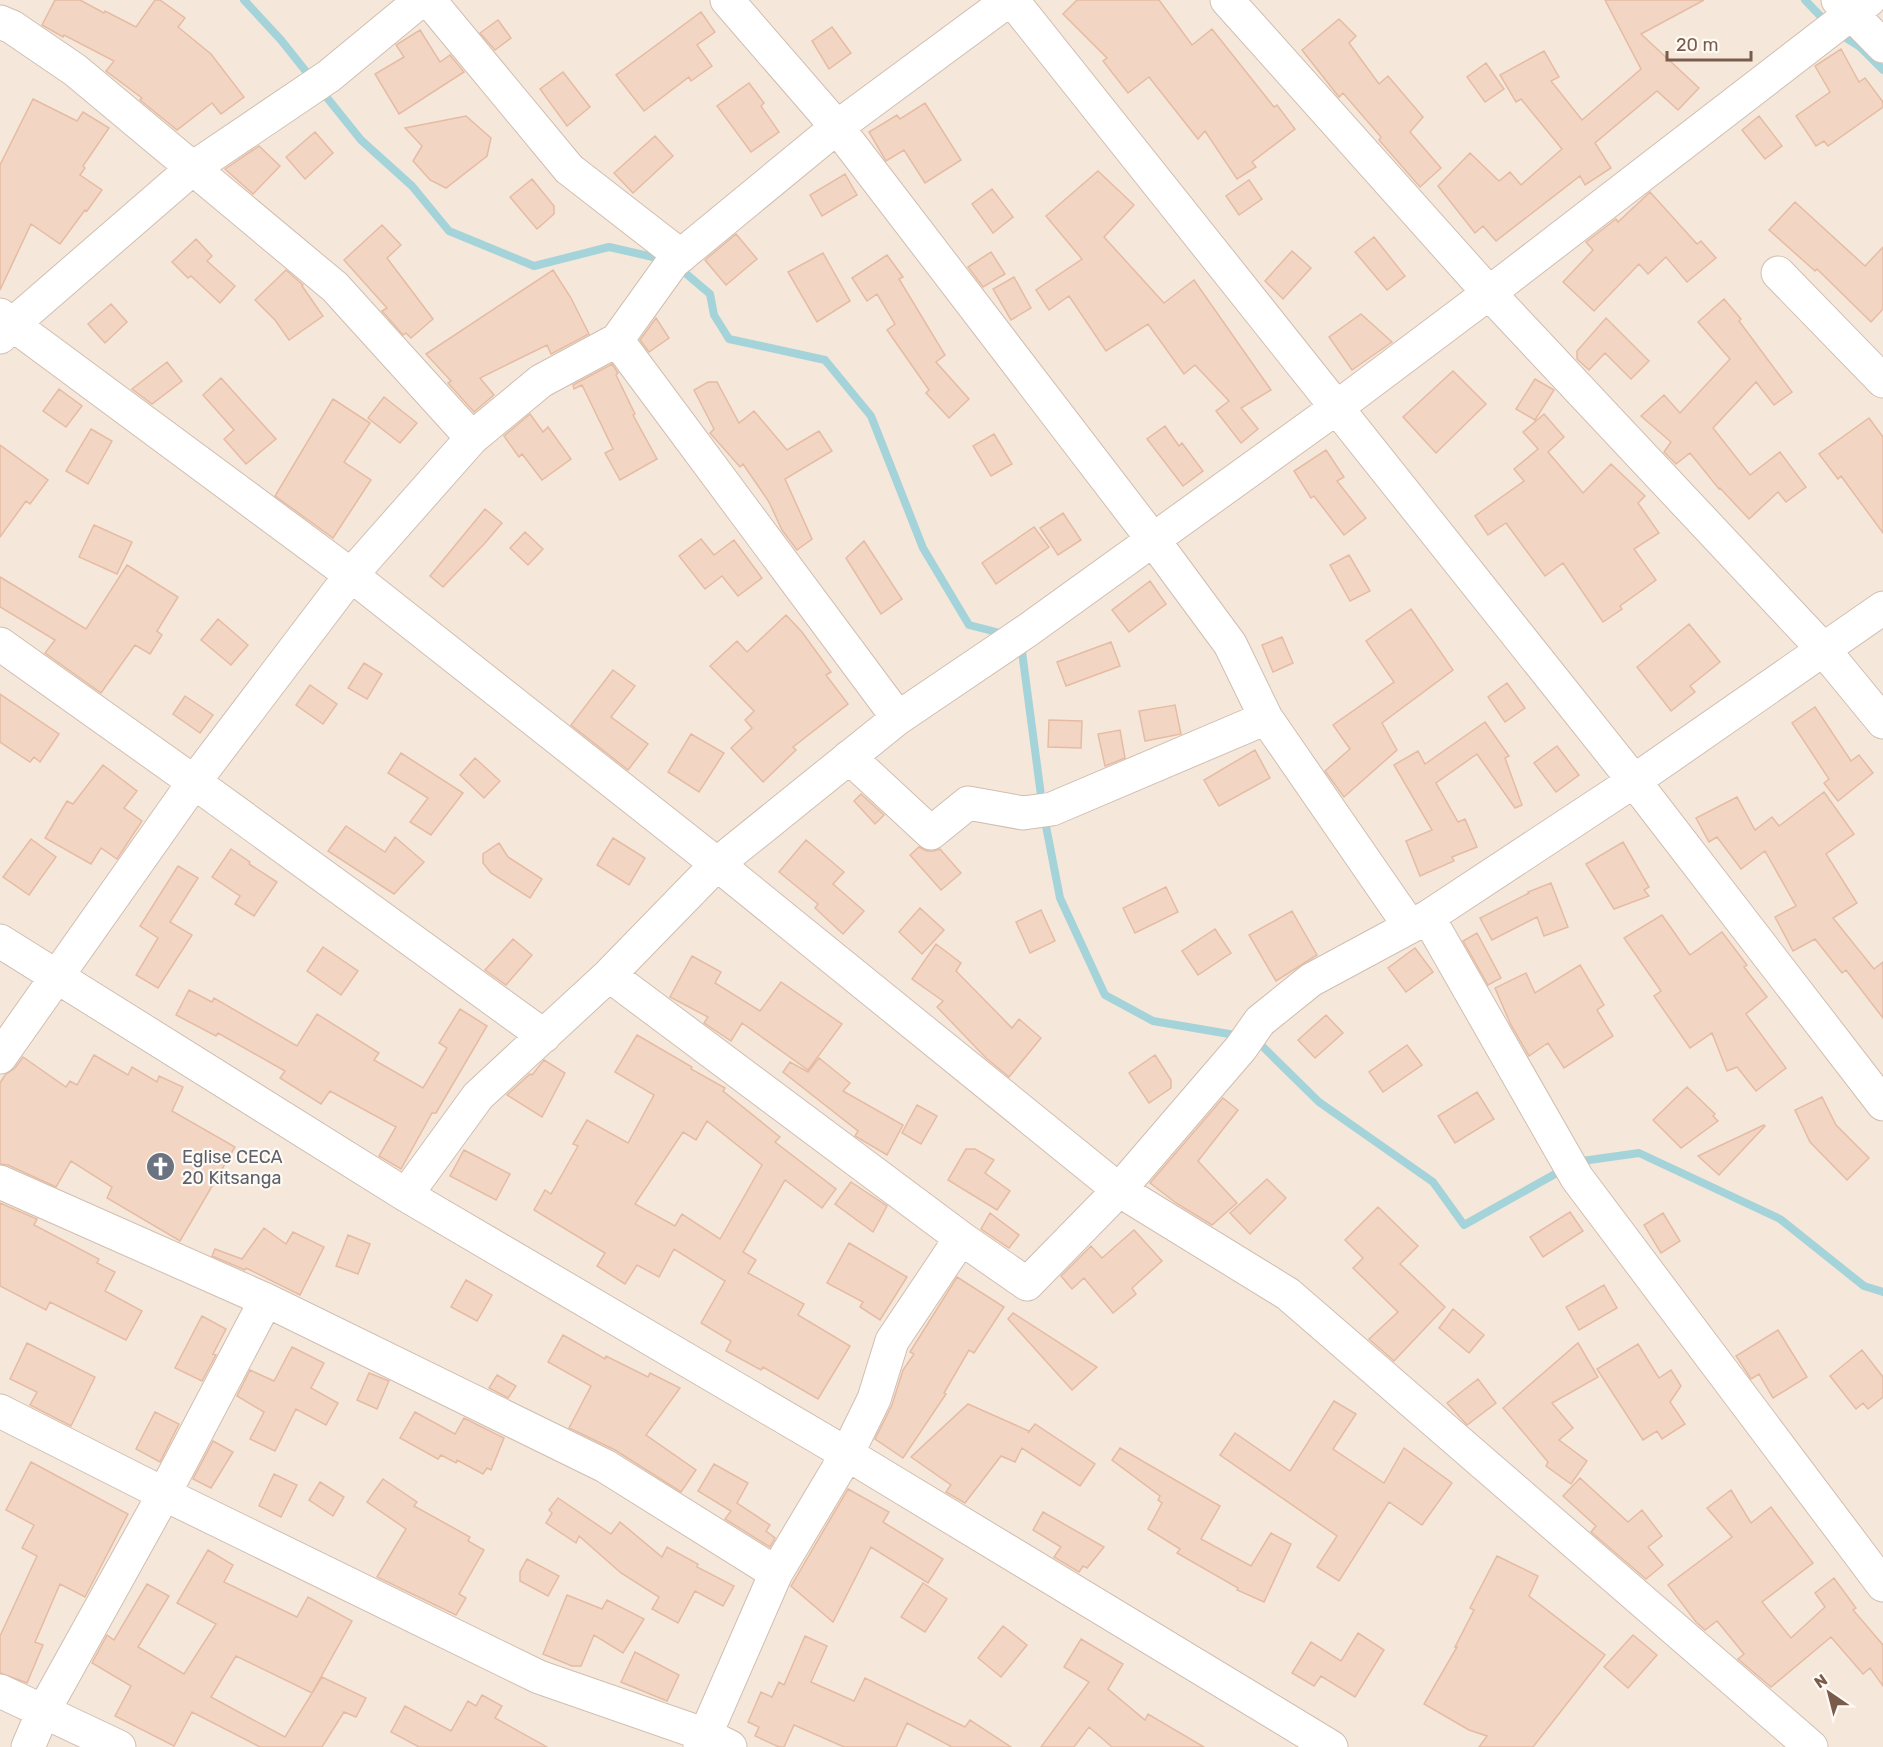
<svg xmlns="http://www.w3.org/2000/svg" width="1883" height="1747" viewBox="0 0 1883 1747" font-family="Rubik,sans-serif">
<style>
.residential{fill:#f5e8da}
.lines{fill:none;stroke-linecap:round;stroke-linejoin:round}
.stream{stroke:#a5d3da;stroke-width:8}
.building{fill:#f3d5c3;stroke:#e6bba3;stroke-width:1.5;fill-rule:evenodd}
.minor-casing{stroke:#d1beb0;stroke-width:35}
.minor{stroke:#fff;stroke-width:33}
.labels{text-anchor:middle;dominant-baseline:central;stroke-width:4.5;stroke-linejoin:round;paint-order:stroke}
.worship-label{font-size:18px;fill:#5b616d;stroke:#fffaf3;text-anchor:start}
</style>
<rect width="100%" height="100%" fill="#fdf6ec"/>
<path class="residential" d="M0,0h1883v1747h-1883z"/>
<g class="lines">
<path class="stream" d="M244,0l37,40 31,39
M1805,0l22,23
M1838,33l22,14 23,23
M320,89l41,51 51,46 37,45 85,35 75,-19 57,13
M677,266l33,28 4,21 15,24 96,21 46,56 52,132 46,77 39,10
M1021,644l21,159
M1044,816l16,82 45,97 48,26 88,15
M1256,1040l63,62 114,80 31,43 100,-56
M1575,1162l64,-9 141,66 84,67 19,6"/>
</g>
<path class="building" d="M55,0h25l24,13 1,-2 31,16 19,-27h5l25,18 -7,9 33,27 33,43 -23,17 -9,-11 -35,27 -37,-30 2,-2 -36,-27 8,-10 -50,-26 -1,2 -21,-12z
M1077,0h82l33,45 20,-16 62,78 3,-2 18,24 -43,33 4,5 -19,12 -32,-48 -7,8 -49,-62 -21,16 -25,-32 4,-3 -44,-44z
M1605,0h99l-63,34 58,54 -21,22 -21,-19 -62,52 16,25 -26,17 -5,-9 -84,65 -13,-15 -8,7 -37,-47 32,-33 29,28 11,-9 11,13 41,-36 -41,-50 -5,3 -16,-27 44,-24 15,26 -8,4 31,39 59,-51z
M701,12l14,20 -18,13 15,21 -21,15 -2,-4 -45,34 -28,-36z
M1339,19l17,17 -7,7 30,41 9,-8 35,41 -13,15 31,36 -21,19 -41,-47 2,-3 -38,-44 -4,4 -37,-47z
M498,20l13,18 -16,12 -15,-17z
M832,27l19,26 -22,16 -17,-28z
M420,30l20,32 10,-7 14,17 -65,42 -24,-40 29,-17 -8,-12z
M1841,49l18,33 6,-4 18,24v5l-55,39 -4,-5 -8,5 -20,-30 34,-24 -15,-26z
M1486,63l18,26 -19,13 -18,-25z
M563,72l27,35 -23,19 -27,-37z
M749,83l15,20 -3,3 18,26 -28,20 -34,-46z
M33,99l44,22 6,-9 26,16 -26,38 2,2 -5,7 22,15 -15,21 -2,-1 -25,34 -29,-20 -31,66v-125z
M925,103l36,57 -36,23 -21,-33 -18,11 -17,-29 28,-17 3,4z
M466,116l25,22 -4,18 -41,32 -16,-8 -17,-19 9,-15 -17,-18z
M1759,116l23,30 -17,13 -23,-29z
M315,132l18,21 -28,26 -19,-22z
M655,136l18,20 -40,37 -19,-20z
M259,146l21,20 -27,28 -28,-25z
M1098,171l36,34 -30,32 60,66 30,-23 77,110 -30,18 17,21 -17,14 -25,-32 13,-10 -34,-36 -11,9 -36,-50 -42,27 -37,-55 -20,14 -13,-20 46,-31 -36,-43z
M845,174l12,21 -35,21 -12,-21z
M532,179l22,27v8l-17,15 -27,-32z
M1249,180l13,19 -23,16 -13,-19z
M992,189l21,28 -20,16 -21,-29z
M1650,192l47,52 4,-3 15,17 -29,24 -21,-25 -18,17 -9,-10 -45,47 -31,-29 30,-32 -7,-8 30,-23 2,3z
M1795,202l70,64 18,-19v62l-12,13 -54,-53 -2,2 -46,-41z
M382,225l19,20 -14,13 46,61 -22,19 -5,-5 -3,2 -21,-24 5,-3 -43,-48z
M736,234l21,25 -31,26 -21,-25z
M1374,237l31,39 -18,14 -32,-38z
M196,239l16,17 -5,5 28,25 -15,17 -29,-27 -3,2 -16,-16z
M1292,251l19,17 -28,31 -18,-18z
M991,252l14,22 -22,13 -15,-20z
M823,253l27,48 -33,21 -29,-50z
M887,255l16,22 -4,2 46,76 -9,7 33,37 -20,19 -23,-25 3,-3 -42,-60 8,-6 -18,-30 -10,7 -15,-23z
M286,270l17,15 -1,1 21,30 -34,24 -14,-20 -20,-20z
M553,270l18,28 18,36 -38,20 -4,-9 -67,33 14,17 -20,17 -26,-29 3,-2 -25,-27z
M1014,277l17,31 -20,12 -18,-31z
M1724,299l17,20 -2,2 53,71 -18,13 -18,-23 -43,46 37,47 30,-23 26,35 -20,15 -8,-10 -29,27 -29,-31 -1,1 -29,-36 -14,11 -12,-12 7,-10 -30,-26 23,-21 16,18 50,-54 -32,-37z
M111,304l16,18 -22,21 -17,-19z
M1361,314l31,28 -40,28 -23,-33z
M656,318l13,20 -20,14 -9,-12z
M1606,318l43,43 -18,18 -26,-26 -16,17 -12,-11v-8z
M167,362l15,19 -30,23 -20,-15z
M612,364l6,9 -2,2 19,39 -2,1 24,44 -37,21 -15,-27 8,-4 -31,-64 -8,4 -1,-4z
M1453,371l33,33 -50,49 -33,-36z
M221,378l55,61 -30,25 -22,-25 10,-9 -31,-35z
M1535,379l19,11 -19,30 -19,-11z
M708,382h9l22,41 15,-12 33,39 32,-19 13,20 -47,28 27,60 -15,11 -15,-20 -13,-28 -26,-38 -3,3 -30,-34 4,-4 -20,-39z
M59,389l23,17 -16,21 -23,-16z
M384,397l33,26 -17,20 -32,-25z
M333,399l37,24 -26,39 27,18 -38,58 -58,-42z
M530,414l13,18 5,-5 23,32 -29,21 -20,-26 -3,3 -15,-21z
M1544,414l20,23 -16,15 35,41 28,-29 34,32 -7,7 21,30 -25,16 22,31 -36,26 2,3 -19,13 -40,-59 -18,13 -39,-53 -18,12 -13,-19 49,-35 -10,-12 24,-20 -15,-17z
M1869,418l14,19v96l-42,-57 -3,3 -19,-25z
M1165,426l14,20 3,-3 21,28 -20,15 -36,-47z
M91,429l21,12 -24,43 -22,-13z
M994,434l18,30 -21,12 -18,-30z
M0,445l48,35 -18,24 -4,-3 -26,36z
M1326,450l18,27 -7,4 29,37 -22,17 -30,-39 -3,2 -17,-27z
M485,509l17,14 -17,20 -42,44 -13,-11z
M1063,513l18,27 -23,15 -18,-27z
M94,525l38,17 -15,32 -38,-17z
M1034,527l15,20 -53,37 -14,-21z
M525,532l18,17 -15,16 -18,-17z
M701,539l13,16 20,-15 28,38 -24,18 -16,-20 -17,13 -26,-33z
M864,541l38,58 -21,15 -35,-56z
M1349,555l21,36 -20,10 -20,-36z
M127,565l51,32 -21,34 5,4 -12,19 -15,-9 -34,48 -56,-40 10,-13 -55,-33v-30l86,52z
M1150,581l16,23 -37,28 -17,-22z
M1411,609l42,61 -71,53 15,27 -53,47 -19,-26 25,-22 -17,-24 61,-43 -28,-41z
M786,615l16,17 29,40 -5,3 22,29 -55,43 3,3 -33,32 -32,-34 21,-20 -7,-8 9,-9 -44,-45 27,-25 10,11z
M218,619l30,26 -17,20 -30,-25z
M1689,624l31,38 -30,24 5,6 -24,19 -34,-44z
M1282,637l11,26 -20,9 -11,-27z
M1111,642l9,24 -54,20 -9,-24z
M364,663l18,11 -15,25 -19,-11z
M613,670l22,16 -24,31 37,27 -20,26 -57,-45z
M1507,683l18,25 -20,14 -17,-25z
M310,685l27,19 -14,20 -27,-19z
M0,694l59,40 -19,28 -6,-5 -4,5 -30,-20z
M185,696l28,19 -13,18 -27,-19z
M1175,705l6,29 -36,7 -6,-30z
M1815,707l36,54 8,-6 14,18 -35,28 -14,-18 5,-4 -37,-56z
M1049,720l33,1 -1,27 -33,-1z
M1485,722l24,34 -4,2 17,47 -7,3 -38,-54 -41,29 22,39 7,-3 12,28 -25,10 2,4 -34,15 -14,-35 26,-11 -38,-65 24,-14 7,13z
M1120,730l5,28 -20,8 -7,-32z
M691,734l33,19 -25,39 -31,-20z
M1557,746l22,29 -23,17 -22,-29z
M1255,750l15,28 -51,28 -15,-26z
M401,753l62,40 -32,42 -21,-13 18,-24 -40,-25z
M475,758l25,23 -16,17 -24,-23z
M103,765l34,26 -13,17 18,13 -25,38 -16,-11 -10,16 -46,-26 22,-37 6,3z
M1824,792l30,42 -28,20 31,49 -24,15 41,51 9,-7v56l-37,-48 -4,3 -27,-34 -22,12 -18,-34 21,-11 -31,-55 -24,18 -24,-32 -8,5 -13,-24 41,-21 18,33 17,-13 7,9z
M861,794l23,21 -9,9 -21,-23z
M346,826l39,26 10,-15 29,25 -30,32 -66,-43z
M613,838l32,20 -16,27 -32,-20z
M31,839l25,18 -27,38 -26,-18z
M806,840l38,32 -11,12 31,27 -21,23 -28,-26 3,-4 -39,-32z
M1623,842l26,45 -5,3 5,6 -35,13 -28,-45z
M499,843l9,14 34,22 -12,19 -39,-25 -8,-10v-9z
M919,847l8,4h7l6,-2 21,24 -20,17 -31,-35z
M231,849l19,13 -1,2 28,18 -23,34 -19,-12 5,-8 -28,-19z
M178,866l20,12 -28,44 22,13 -34,53 -22,-13 22,-37 -18,-12z
M1551,883l17,44 -24,9 -7,-19 -45,23 -12,-22 49,-25 -1,-1z
M1166,887l12,25 -43,21 -12,-25z
M920,908l24,22 -22,24 -23,-22z
M1041,910l14,31 -25,12 -14,-31z
M1292,911l25,44 -41,26 -27,-46z
M1662,915l28,40 32,-23 25,33 -3,2 23,30 -21,17 40,54 -30,23 -19,-24 -10,4 -15,-38 -22,15 -36,-52 7,-5 -37,-53z
M1215,929l16,24 -33,22 -16,-24z
M1477,933l24,45 -13,7 -25,-44z
M513,939l19,16 -26,30 -21,-15z
M936,944l25,19 -5,8 56,57 7,-9 22,19 -32,39 -23,-19 -49,-51 6,-6 -31,-22z
M323,947l35,24 -17,24 -34,-24z
M1415,948l18,24 -27,20 -18,-24z
M692,956l29,16 -6,11 45,28 21,-29 61,42 -34,46 -66,-47 -11,18 -27,-18 4,-6 -38,-20z
M1580,965l24,40 -7,5 16,26 -49,32 -16,-25 -19,13 -18,-31 -16,-37 31,-15 9,20z
M189,990l23,12 2,-4 83,48 20,-32 62,39 -5,7 49,28 24,-40 -8,-5 21,-34 27,17 -51,87h-4l-31,56 -22,-13 17,-29 -66,-36 -9,13 -41,-26 5,-7 -67,-38 -2,3 -40,-21z
M1326,1015l17,18 -28,25 -17,-18z
M637,1035l55,32 -1,2 34,19 -2,3 57,46 -5,5 61,47 -14,19 -37,-28 -42,72 13,8 -8,13 56,31 -6,11 52,31 -32,53 -55,-32 -2,3 -35,-19 5,-10 -30,-18 24,-42 -51,-32 -15,28 -22,-12 -12,19 -28,-18 8,-13 -71,-43 11,-20 6,4 27,-48 -5,-2 14,-24 41,23 26,-48 -39,-23zM707,1121l55,44 -42,74 -38,-25 -7,12 -40,-22 48,-72 13,8z
M1407,1045l15,20 -39,27 -14,-20z
M94,1055l34,20 4,-8 25,15 2,-6 24,11 -11,24 63,36 -55,94 -73,-43 5,-11 -41,-26 -15,26 -48,-22 -8,-1v-81l5,-8 10,-7 8,-11 43,30 4,-6 7,4z
M1155,1055l16,25v8l-22,15 -20,-30z
M819,1058l31,25 -7,8 60,34 -16,30 -32,-19 3,-5 -75,-59 7,-10 18,10z
M544,1060l21,13 -23,44 -35,-22 23,-21 2,1z
M1687,1087l28,27 -2,2 5,5 -37,27 -28,-28z
M1477,1092l17,27 -39,24 -17,-27z
M1822,1097l14,28 33,33 -22,22 -37,-38 -15,-32z
M1223,1098l15,12 -40,51 39,42 -25,22 -36,-22 -26,-20z
M917,1105l20,11 -16,28 -19,-11z
M1764,1125l1,1 -46,49 -21,-19z
M966,1149h9l19,11 -9,13 25,18 -13,19 -49,-30z
M464,1150l46,24 -14,26 -46,-24z
M1267,1179l19,19 -36,36 -20,-21z
M851,1182l36,24 -14,26 -38,-28z
M0,1203l37,16 -3,6 65,34 -2,4 18,9 -10,19 37,20 -16,29 -76,-38 -4,8 -46,-24z
M1378,1207l40,39 -18,18 45,43 -51,54 -25,-22 29,-27 -45,-44 10,-10 -18,-18z
M1570,1212l13,19 -40,26 -13,-20z
M990,1213l29,22 -10,13 -28,-19z
M1663,1213l17,28 -19,12 -17,-28z
M264,1228l22,16 7,-12 31,15 -24,48 -54,-27 -1,2 -33,-14 3,-7 27,10z
M1134,1230l28,31 -30,27 4,6 -23,19 -29,-35 -12,11 -11,-13 30,-30 11,12z
M348,1235l22,9 -12,30 -22,-8z
M849,1243l58,34 -27,43 -20,-13 3,-5 -36,-19z
M957,1277l47,30 -30,46 -5,-3 -25,43 2,1 -43,64 -28,-19 17,-34 11,-35 11,-16 -4,-2z
M466,1280l26,15 -15,26 -26,-14z
M1604,1285l13,23 -38,22 -13,-23z
M1453,1309l31,26 -15,18 -30,-25z
M1013,1313l84,54 -25,23 -64,-71z
M202,1316l24,13 -13,25 3,1 -14,26 -27,-13z
M1778,1330l29,47 -34,21 -14,-24 -8,5 -15,-23z
M563,1335l42,24 1,-3 42,21 2,-4 30,15 -34,47 50,35 -15,22 -66,-42 -46,-22 22,-42 -43,-24z
M27,1343l68,34 -24,49 -41,-21 7,-13 -27,-13z
M1578,1343l20,34 -46,26 21,25 -14,12 28,21 -16,23 -25,-18 2,-4 -45,-54z
M1638,1344l21,34 12,-8 10,16 -11,16 15,22 -23,15 -5,-8 -14,9 -46,-71z
M292,1347l32,16 -13,25 27,15 -12,22 -30,-16 -21,42 -25,-12 14,-27 -27,-16 13,-26 24,11z
M1862,1350l21,27v20l-15,12 -5,-6 -7,6 -26,-33z
M369,1373l20,8 -12,28 -20,-9z
M497,1375l19,11 -8,12 -19,-10z
M1478,1379l18,24 -29,22 -20,-22z
M1334,1401l22,13 -23,35 51,34 20,-35 48,35 -30,42 -33,-23 -50,79 -22,-14 20,-31 -117,-81 15,-22 55,38z
M968,1404l61,27 -1,2 7,-9 60,40 -15,22 -58,-38 -7,14 -14,-6 -36,47 -19,-11 5,-7 -40,-28z
M155,1412l24,12 -19,38 -24,-13z
M415,1412l40,22 9,-16 40,20 -13,32 -4,-2 -4,6 -26,-14 -1,3 -15,-8 -3,4 -38,-21z
M213,1441l20,11 -22,36 -18,-9z
M1120,1448l100,58 -19,33 50,27 20,-33 20,11 -27,58 -27,-12 1,-2 -61,-35 3,-4 -32,-20 14,-26 -4,-3 2,-4 -48,-36z
M31,1462l97,52 -43,83 -25,-13 -25,58 8,3 -16,38 -27,-10v-37l37,-80 -15,-8 12,-23 -28,-15z
M714,1464l34,19 -11,20 33,22 -4,6 9,7 -5,9 -45,-28 6,-8 -33,-20z
M274,1474l23,11 -16,32 -22,-11z
M1580,1478l48,44 14,-12 20,26 -14,11 15,18 -17,14 -55,-47 5,-6 -33,-30z
M383,1479l34,23 -3,4 56,31 -2,4 16,9 -25,44 7,4 -10,17 -79,-38 29,-48 -39,-27z
M320,1482l24,15 -11,19 -24,-16z
M848,1489l41,23 -6,10 60,37 -15,24 -57,-36 -38,75 -42,-36z
M1731,1490l20,33 20,-16 42,56 -51,39 29,36 34,-31 -10,-14 19,-15 22,30 -3,2 30,35v41l-13,-18 -7,6 -32,-37 -60,50 -33,-28 6,-5 -27,-33 -12,9 -9,-8 -28,-37 64,-48 -25,-29z
M558,1498l53,36 9,-12 42,35 5,-10 31,17 -1,3 37,19 -11,20 -28,-15 -17,32 -26,-14 7,-12 -38,-24 -42,-37 -3,7 -30,-20 6,-10 -3,-3z
M1043,1512l61,35 -17,21 -4,-2 -4,6 -25,-15 7,-10 -28,-17z
M208,1550l25,15 -9,17 73,35 11,-20 44,24 -40,72 -76,-37 -25,41 74,40 37,-60 44,21 -10,19 -12,-5 -22,35h-62l-68,-35 -18,34 -59,-30 16,-30 -39,-23 15,-28 7,5 33,-56 22,12 -31,51 46,27 32,-50 -39,-21z
M1497,1556l41,20 -9,20 76,59 -72,92h-54l8,-11 -18,-6 -45,-26 33,-57h-2l19,-37 -4,-2z
M527,1559l32,17 -11,20 -28,-15v-9z
M923,1583l24,16 -22,33 -24,-15z
M567,1595l35,14 5,-9 37,19 -21,34 -29,-18 -13,31h-9l-29,-12z
M1003,1626l24,19 -26,32 -23,-19z
M1358,1633l26,17 -29,47 -34,-21 -7,10 -22,-13 19,-31 30,19z
M1633,1635l24,20 -29,33 -24,-21z
M805,1636l22,10 -16,36 43,19 11,-23 100,49 5,-7 41,27h-59l-45,-24 -11,24h-52l-50,-22 -10,22h-5l-24,-11 4,-9 -11,-5 13,-30 11,5 7,-15 5,3z
M1081,1639l42,25 -15,25 37,31 3,-6 56,33h-92l-23,-20 -15,20h-33l48,-65 -25,-15z
M635,1652l44,23 -12,26 -46,-19z
M482,1695l20,11 -7,12 52,29h-128l-28,-15 14,-26 46,25 17,-30 8,5z"/>
<g class="lines">
<defs>
<path id="minor" d="M429,0l140,169 112,87
M727,0l110,127 317,414 76,103 36,74 143,207
M1012,0l622,781 249,323
M1227,0l262,293 334,356 60,73
M1838,0l45,46
M0,22l12,5 63,43 260,217 137,151
M1778,273l105,108
M0,315l351,260 366,289 402,326 169,104 523,453
M0,337l13,-13 180,-156 136,-92 92,-76
M617,340l281,378
M0,644l194,138 350,254
M849,757l82,76 37,-30 55,10 29,-4 214,-91
M1428,917l149,261 306,407
M0,941l406,254 441,259 484,293
M609,975l352,263 66,46 92,-94 122,-142 19,-27 51,-41 117,-63 206,-136 249,-173
M0,1057l194,-275 157,-207 121,-137 69,-57 76,-41 56,-78 164,-135 172,-127
M0,1182l266,118 339,166 171,107
M406,1195l72,-99 131,-121 108,-111 181,-146 127,-86 311,-224 153,-115 380,-293
M0,1411l164,83 375,183 167,58 24,12
M0,1691l119,56
M28,1747l15,-35 121,-218 102,-194
M700,1747l76,-174 71,-119 27,-55 18,-58 69,-103"/>
</defs>
<use href="#minor" class="minor-casing"/>
<use href="#minor" class="minor"/>
</g>
<defs>
<symbol id="church-disc" viewBox="-11 -11 22 22"><circle r="9.5" fill="#6b7280" stroke="#fffaf3"/><path d="M-1.2-6h2.4v3.5h3.3v2.4h-3.3V6h-2.4V-.1h-3.3v-2.4h3.3Z" fill="#fff"/></symbol>
</defs>
<g fill-rule="evenodd">
<use href="#church-disc" x="144" y="1150" width="33" height="33"/>
</g>
<g class="labels">
<g class="worship-label">
<text x="182" y="1157">Eglise CECA<tspan x="182" dy="21">20 Kitsanga</tspan></text>
</g>
</g>
<g transform="translate(1829 1693) rotate(325)" stroke="#fffaf3" stroke-width="4.5" paint-order="stroke">
<path d="M0-4.5L10 22L0 15L-10 22Z" fill="#7a5c4d"/>
<text y="-9" font-size="16" font-weight="bold" text-anchor="middle" fill="#7a5c4d">N</text>
</g>
<path d="M1667 51v9h84v-9" fill="none" stroke="#7a5c4d" stroke-width="3"/>
<text x="1676" y="51" font-size="18" fill="#7a5c4d" stroke="#fffaf3" stroke-width="4.5" paint-order="stroke">20 m</text>
</svg>
